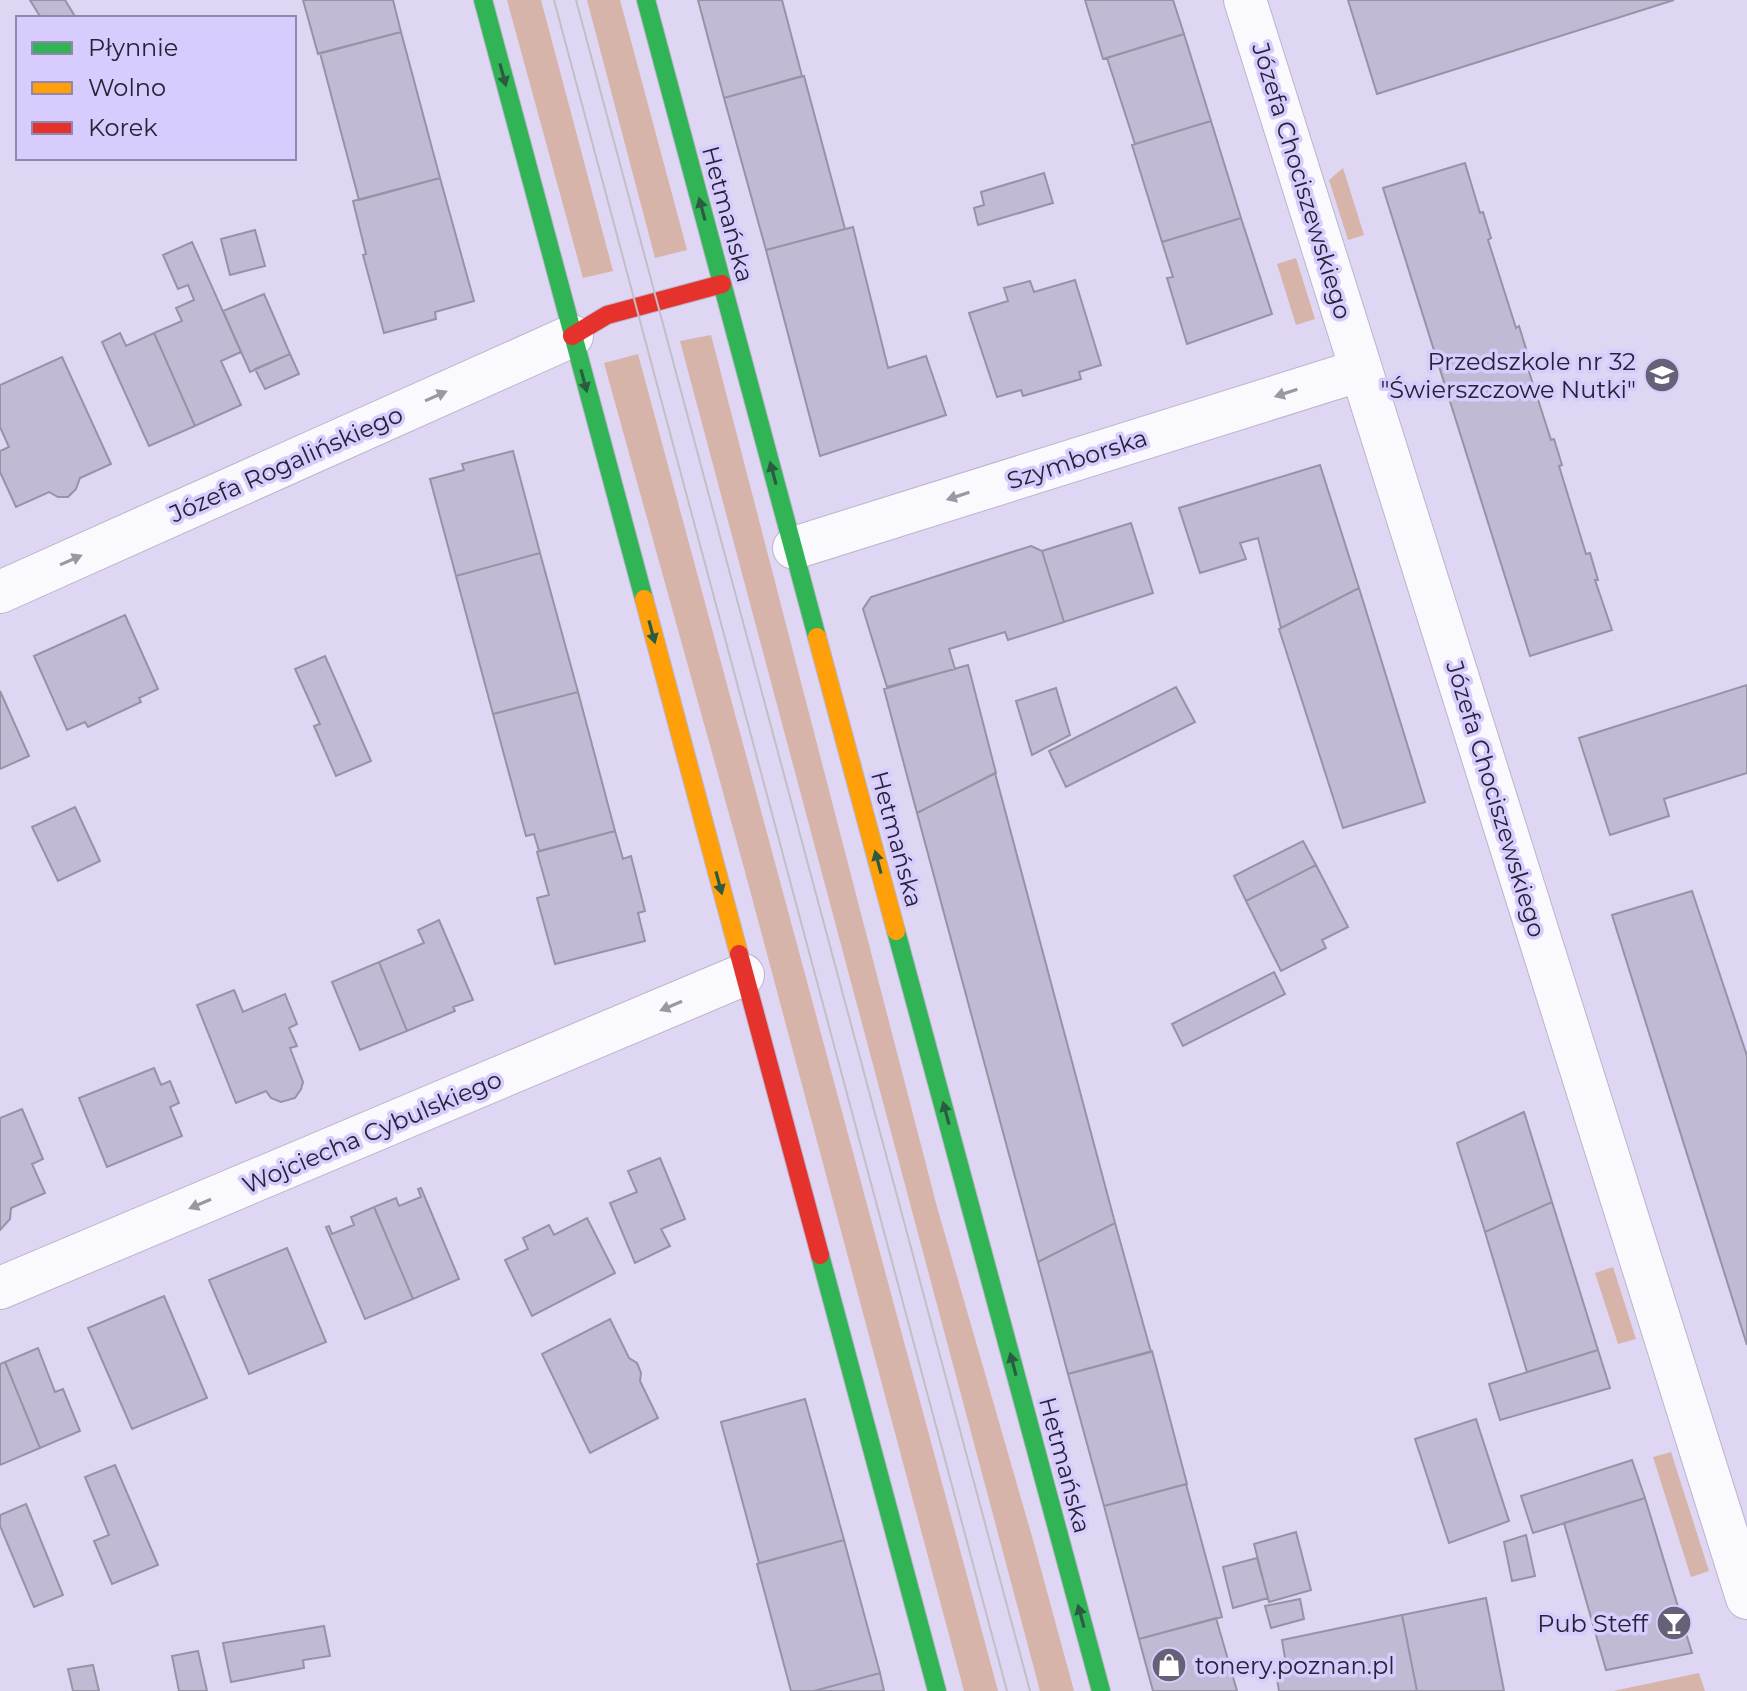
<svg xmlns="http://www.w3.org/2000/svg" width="1747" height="1691" viewBox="0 0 1747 1691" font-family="Montserrat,sans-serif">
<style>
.green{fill:#d6b4aa}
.building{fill:#c2bad5;stroke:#9892a7;stroke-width:2}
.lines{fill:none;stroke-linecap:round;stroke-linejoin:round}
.street-casing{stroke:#bbb5ca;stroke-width:44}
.fast-casing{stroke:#bbb5ca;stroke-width:20}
.slow-casing{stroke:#bbb5ca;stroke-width:20}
.jam-casing{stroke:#bbb5ca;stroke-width:20}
.street{stroke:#faf9fd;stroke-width:42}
.fast{stroke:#30b455;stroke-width:18}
.slow{stroke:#ff9f0a;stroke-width:18}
.jam{stroke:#e5322d;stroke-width:18}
.tram{stroke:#c1bfc6;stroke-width:2}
.oneway{fill:#2b5c42}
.oneway2{fill:#9b98a3}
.labels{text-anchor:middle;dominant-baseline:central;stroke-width:7;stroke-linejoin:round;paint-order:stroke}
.street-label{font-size:24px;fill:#272235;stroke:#d8cbfd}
.poi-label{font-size:24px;fill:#272235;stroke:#d8cbfd;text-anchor:end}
</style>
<rect width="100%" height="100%" fill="#ded6f2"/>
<path class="green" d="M507,0h34l72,271 -30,7z
M587,0h33l67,250 -32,8z
M1343,168l21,67 -16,5 -19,-60z
M1296,258l19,61 -19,6 -19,-61z
M711,335l226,872 96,333 41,151h-34l-360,-1350z
M638,354l360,1337h-34l-220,-823 -140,-505z
M1613,1267l23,72 -18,5 -23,-71z
M1671,1452l38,119 -18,6 -38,-120z
M1699,1673l6,18h-92z"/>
<path class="building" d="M30,0h35l11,18h-35z
M303,0h90l8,32 -83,22z
M698,0h84l20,76 -78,22z
M1085,0h88l11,34 -81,25z
M1348,0h326l-297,94z
M401,32l39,146 -81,22 -39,-147z
M1184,34l27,87 -76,23 -28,-86z
M804,76l41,153 -79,21 -42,-152z
M1211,121l30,97 -79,24 -30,-97z
M1465,163l15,50 3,-1 8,26 -3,2 28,88 3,-2 8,26 -4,1 28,87 3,-1 8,26 -3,1 27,88 4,-1 8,27h-3l17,50 -82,26 -147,-468z
M1044,173l9,30 -75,22 -4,-17 10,-3 -3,-13z
M440,178l34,123 -39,11 1,7 -52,14 -21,-78 3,-1 -13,-53z
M1241,218l31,96 -85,30 -20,-66 6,-1 -11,-35z
M853,227l35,141 38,-12 20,59 -126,41 -54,-206z
M255,230l10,36 -35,9 -9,-36z
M192,242l49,110 -20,9 20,44 -46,21 -41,-93 28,-12 -6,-13 18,-8 -6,-15 -10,4 -15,-34z
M1075,280l26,85 -22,7 2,7 -58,17 -2,-6 -24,7 -28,-84 39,-12 -4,-13 26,-7 4,11z
M264,294l26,60 -40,18 -27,-61z
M120,333l6,13 28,-13 41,93 -46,20 -47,-104z
M290,354l9,20 -34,15 -10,-20z
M62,357l49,107 -31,14 -4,11 -8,8h-10l-9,-5 -33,15 -16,-35v-21l9,-4 -9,-20v-42z
M513,451l27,102 -84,23 -26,-97 34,-9 -2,-6z
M1320,465l39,123 -78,40 -23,-90 -18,5 6,16 -46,14 -21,-65z
M1131,523l22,70 -89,29 -22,-71z
M1031,546l11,5 22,71 -56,18 -3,-8 -56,17 6,20 -68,18 -24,-78 8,-12z
M540,553l38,139 -85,22 -37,-138z
M1359,588l66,214 -82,26 -64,-199z
M125,615l33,74 -19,9 2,4 -53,25 -3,-5 -18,8 -33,-74z
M325,656l46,105 -35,15 -22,-50 6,-2 -25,-55z
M968,665l28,108 -79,40 -33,-124z
M1747,685v88l-83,26 5,17 -59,19 -31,-97z
M1176,687l19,35 -129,65 -17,-36z
M1056,688l14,47 -38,20 -16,-54z
M0,691l29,65 -29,13z
M578,692l37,139 -76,20 -5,-17 -8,2 -33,-122z
M995,773l120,450 -77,39 -121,-449z
M75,807l25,54 -42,20 -26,-54z
M615,831l8,28 8,-3 14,55 -7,2 7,28 -90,23 -18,-66 12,-3 -12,-43z
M1303,841l13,24 -70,36 -12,-25z
M1316,865l32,62 -26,13 4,8 -45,23 -35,-70z
M1692,891l55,165v289l-135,-430z
M439,920l34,80 -20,7 2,4 -48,20 -28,-69 45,-19 -6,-13z
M379,962l28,69 -47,19 -28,-68z
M1274,972l11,22 -102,52 -11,-22z
M234,990l9,22 42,-18 12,30 -8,4 8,18 -7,2 13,34 -2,7 -6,9 -14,4 -10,-4 -5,-7 -30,12 -39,-98z
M154,1068l7,17 9,-4 9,22 -9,4 12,29 -75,31 -28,-69z
M22,1109l21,50 -11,5 13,29 -34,15 -1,11 -10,11v-112z
M1524,1112l28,90 -67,30 -28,-89z
M660,1158l25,61 -24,10 9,17 -35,17 -25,-60 27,-11 -9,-21z
M421,1188l38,91 -46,20 -39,-92 22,-9 3,8 22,-9 -3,-8z
M1552,1202l46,148 -71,22 -42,-140z
M374,1207l39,92 -48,20 -39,-92 3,-1 3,8 22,-9 -3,-8z
M587,1218l28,55 -83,43 -27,-56 23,-11 -5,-11 26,-13 5,10z
M1115,1223l36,129 -83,22 -30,-112z
M287,1248l39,94 -77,32 -40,-94z
M164,1296l43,102 -75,31 -44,-101z
M610,1319l19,39 8,5 4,10 -1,8 18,37 -68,35 -48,-99z
M38,1348l17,44 8,-3 17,42 -40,17 -35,-86z
M1598,1350l12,38 -110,32 -11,-36z
M1152,1351l35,133 -83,22 -36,-132z
M5,1362l35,86 -40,17v-101z
M805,1399l39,141 -85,23 -38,-141z
M1476,1419l33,102 -60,22 -34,-104z
M1632,1460l13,38 -112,35 -12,-37z
M115,1465l43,100 -46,19 -18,-43 15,-6 -24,-58z
M1186,1484l36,133 -83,22 -35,-133z
M1645,1498l47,155 -86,17 -42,-147z
M26,1504l37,91 -29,12 -34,-81v-11z
M1296,1532l15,58 -42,12 -15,-58z
M1526,1535l9,41 -23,5 -8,-39z
M844,1540l36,133 -66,18h-23l-34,-127z
M1257,1558l11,40 -35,10 -10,-41z
M1486,1598l18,93h-87l-15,-76z
M1300,1599l4,20 -33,9 -6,-22z
M1402,1615l15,76h-138l-2,-13 11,-2 -6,-36z
M1216,1618l21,73h-84l-14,-52z
M324,1626l6,30 -27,4 1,8 -73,14 -8,-39z
M198,1651l9,40h-28l-7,-35z
M93,1665l6,26h-26l-5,-22z
M880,1673l4,18h-70z"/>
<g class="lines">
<defs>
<path id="street" d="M1245,0l502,1598
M794,548l567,-178
M0,592l572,-256
M0,1288l743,-313"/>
<path id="fast" d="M483,0l161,599
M646,0l171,637
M896,931l205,760
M820,1255l117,436"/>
<path id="slow" d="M644,599l95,355
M817,637l79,294"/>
<path id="jam" d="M572,336l35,-21 115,-31
M739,954l81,301"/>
</defs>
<use href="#street" class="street-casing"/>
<use href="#fast" class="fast-casing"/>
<use href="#slow" class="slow-casing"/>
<use href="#jam" class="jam-casing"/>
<use href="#street" class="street"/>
<use href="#fast" class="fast"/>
<use href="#slow" class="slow"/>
<use href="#jam" class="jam"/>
<path class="tram" d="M554,0l453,1691
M576,0l454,1691"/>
</g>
<defs><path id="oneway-solid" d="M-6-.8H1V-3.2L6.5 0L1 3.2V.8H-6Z" transform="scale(2)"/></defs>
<g class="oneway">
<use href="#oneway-solid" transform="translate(503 75) rotate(75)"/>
<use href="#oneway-solid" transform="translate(702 209) rotate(-105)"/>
<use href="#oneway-solid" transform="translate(584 381) rotate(75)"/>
<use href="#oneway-solid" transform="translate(773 473) rotate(-105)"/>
<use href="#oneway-solid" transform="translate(652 632) rotate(75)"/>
<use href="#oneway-solid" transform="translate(878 862) rotate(-105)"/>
<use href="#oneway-solid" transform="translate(719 883) rotate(75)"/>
<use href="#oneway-solid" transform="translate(946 1113) rotate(-105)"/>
<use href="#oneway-solid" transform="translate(1013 1364) rotate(-105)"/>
<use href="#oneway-solid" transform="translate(1081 1616) rotate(-105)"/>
</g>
<g class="oneway2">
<use href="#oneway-solid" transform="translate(1286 393) rotate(162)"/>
<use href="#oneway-solid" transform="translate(436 396) rotate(-24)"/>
<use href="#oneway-solid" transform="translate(958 496) rotate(162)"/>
<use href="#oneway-solid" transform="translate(71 560) rotate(-24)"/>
<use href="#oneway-solid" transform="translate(671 1006) rotate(157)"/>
<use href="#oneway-solid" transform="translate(200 1204) rotate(157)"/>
</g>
<defs>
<symbol id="school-disc" viewBox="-11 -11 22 22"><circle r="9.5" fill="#676177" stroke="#d8cbfd"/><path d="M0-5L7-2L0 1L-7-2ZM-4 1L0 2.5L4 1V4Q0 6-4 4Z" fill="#fff"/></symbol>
<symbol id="bar-disc" viewBox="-11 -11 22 22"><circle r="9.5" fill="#676177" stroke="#d8cbfd"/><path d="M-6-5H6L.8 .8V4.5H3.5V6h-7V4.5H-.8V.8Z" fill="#fff"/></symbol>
<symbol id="shop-disc" viewBox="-11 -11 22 22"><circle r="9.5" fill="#676177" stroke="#d8cbfd"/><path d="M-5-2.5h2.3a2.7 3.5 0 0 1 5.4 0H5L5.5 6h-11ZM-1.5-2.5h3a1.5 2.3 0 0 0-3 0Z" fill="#fff"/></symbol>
</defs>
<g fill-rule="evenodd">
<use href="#school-disc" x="1642" y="355" width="40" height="40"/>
<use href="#bar-disc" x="1654" y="1603" width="40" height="40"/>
<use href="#shop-disc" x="1149" y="1645" width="40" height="40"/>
</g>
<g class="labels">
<g class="street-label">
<text transform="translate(1302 181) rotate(73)">Józefa Chociszewskiego</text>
<text transform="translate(728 214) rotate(75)">Hetmańska</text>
<text transform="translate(1077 459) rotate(-18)">Szymborska</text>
<text transform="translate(286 464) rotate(-24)">Józefa Rogalińskiego</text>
<text transform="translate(1496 799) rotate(73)">Józefa Chociszewskiego</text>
<text transform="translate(897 839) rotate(75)">Hetmańska</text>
<text transform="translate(372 1132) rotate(-23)">Wojciecha Cybulskiego</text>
<text transform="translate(1065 1465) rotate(75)">Hetmańska</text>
</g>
<g class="poi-label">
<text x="1636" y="361">Przedszkole nr 32<tspan x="1636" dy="28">"Świerszczowe Nutki"</tspan></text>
<text x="1648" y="1623">Pub Steff</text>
<text x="1195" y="1665" text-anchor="start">tonery.poznan.pl</text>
</g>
</g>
<rect x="16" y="16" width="280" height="144" fill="#d8cbfd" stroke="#9187ad" stroke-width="2"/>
<rect x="32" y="42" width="40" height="12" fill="#30b455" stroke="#9187ad" stroke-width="2"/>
<text x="88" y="56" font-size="24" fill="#272235">Płynnie</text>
<rect x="32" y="82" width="40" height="12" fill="#ff9f0a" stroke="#9187ad" stroke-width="2"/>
<text x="88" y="96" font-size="24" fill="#272235">Wolno</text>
<rect x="32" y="122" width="40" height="12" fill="#e5322d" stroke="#9187ad" stroke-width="2"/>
<text x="88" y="136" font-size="24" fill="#272235">Korek</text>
</svg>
